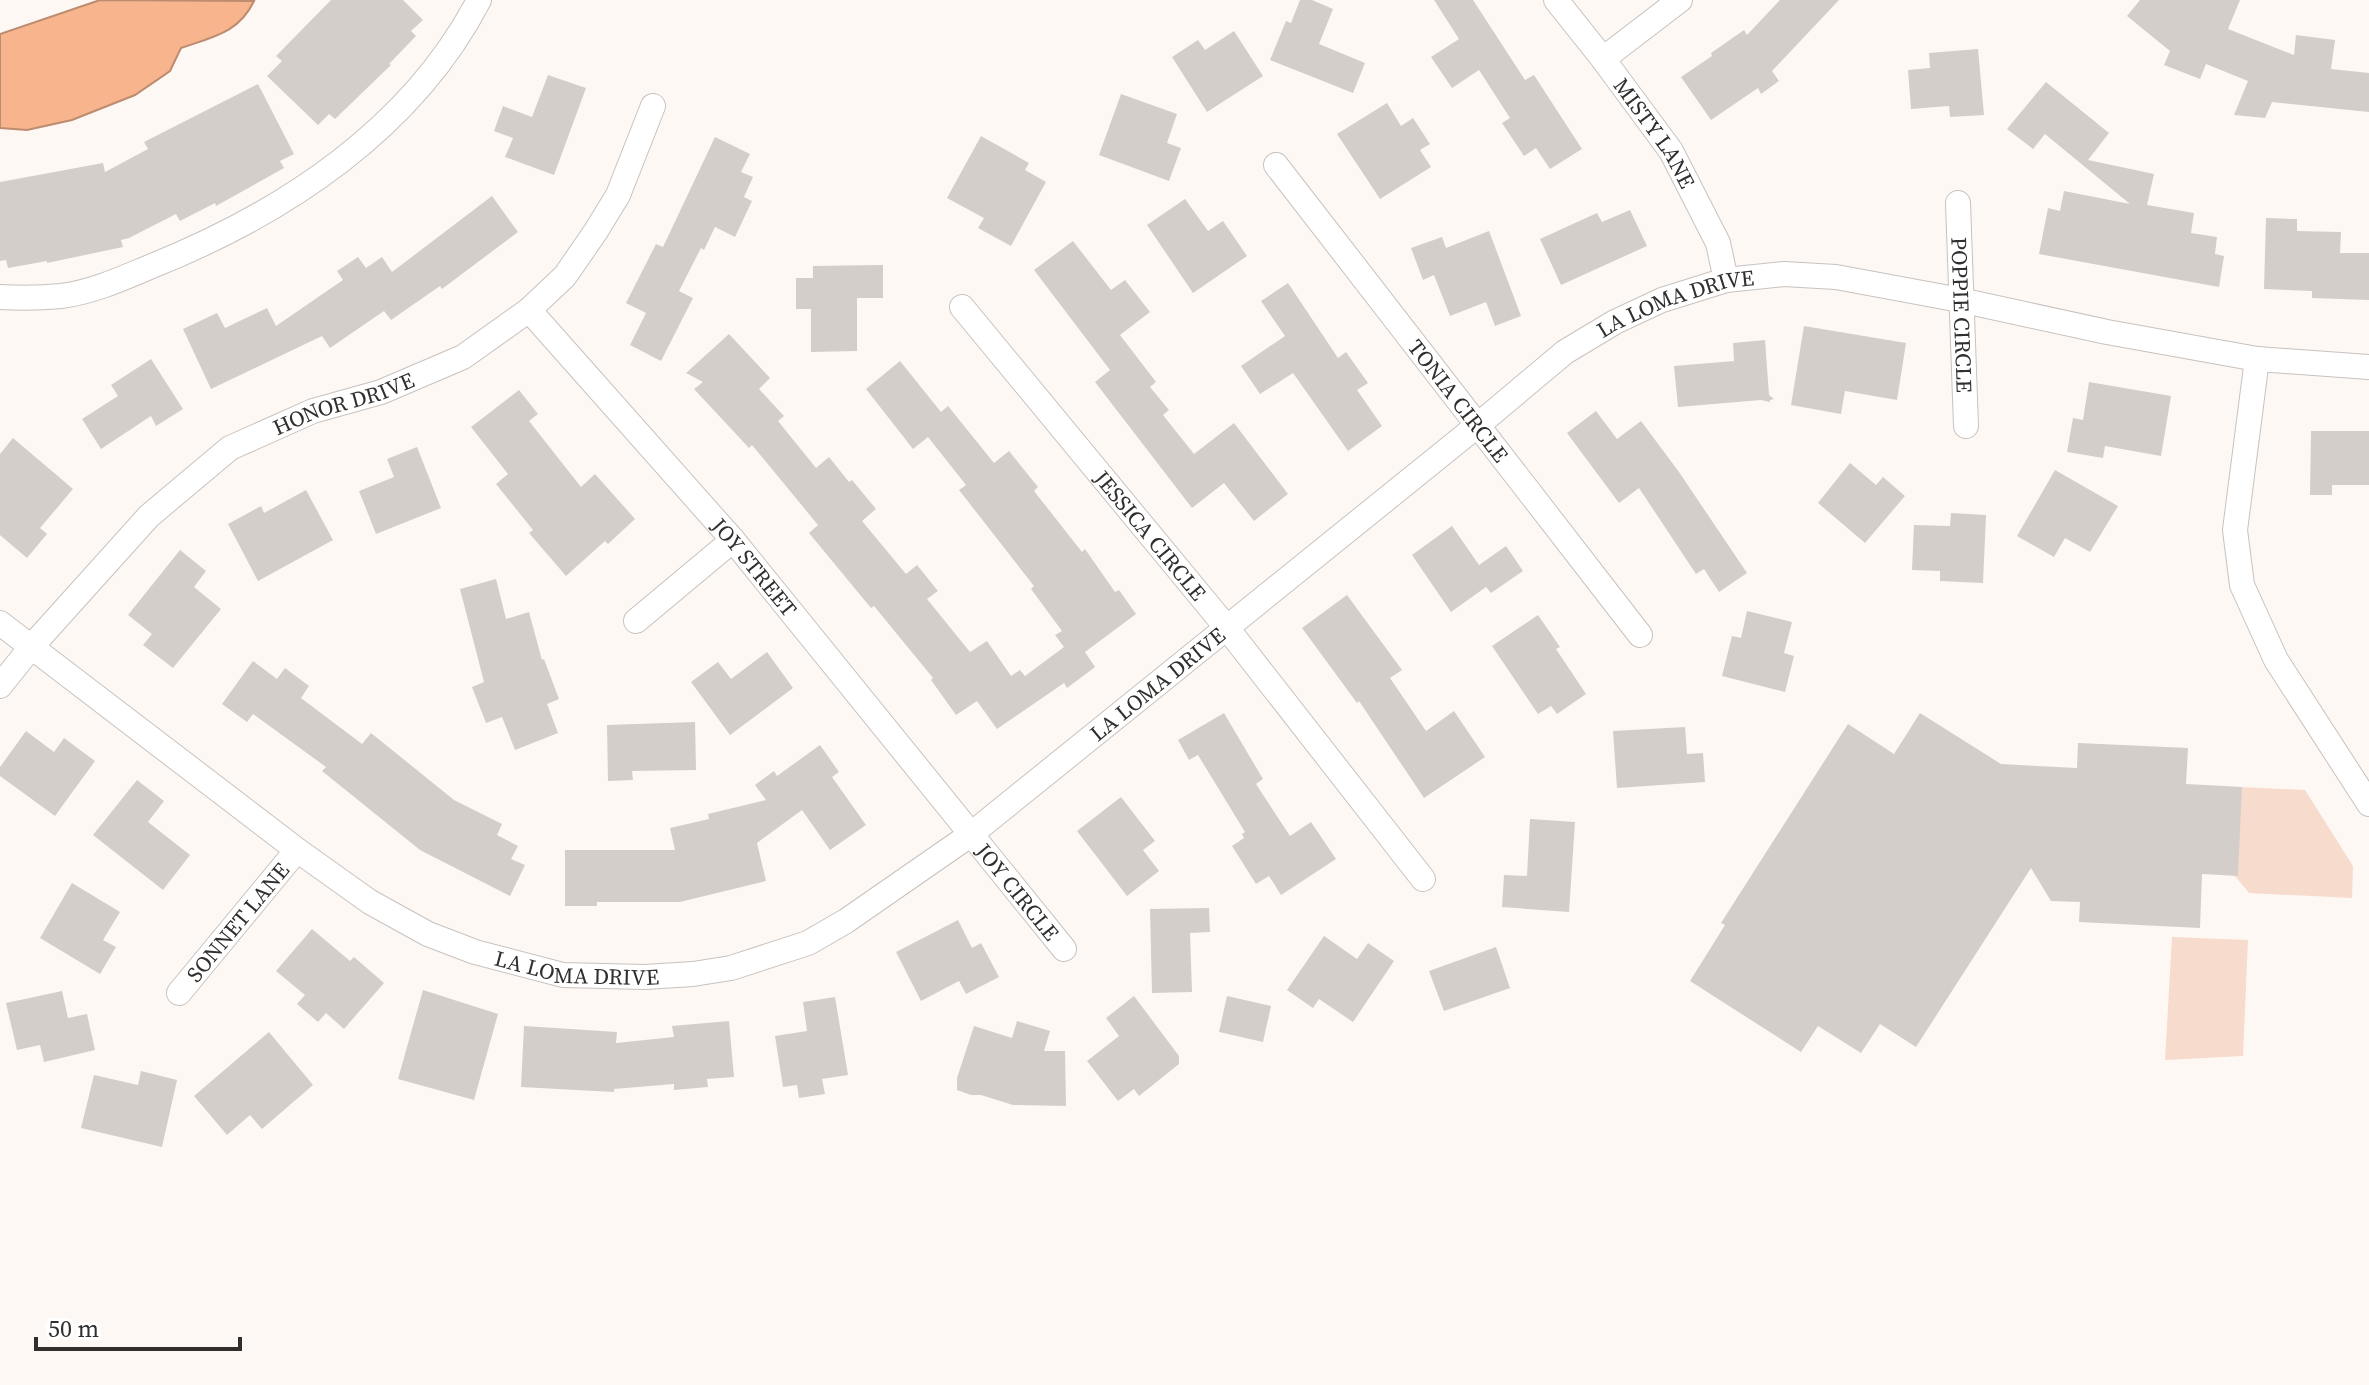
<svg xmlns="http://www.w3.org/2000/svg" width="2369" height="1385" viewBox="0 0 2369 1385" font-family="'Source Serif 4',serif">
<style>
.green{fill:#f7dccd}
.water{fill:#f8b48c;stroke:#bc8c70;stroke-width:2}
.building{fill:#d4ceca}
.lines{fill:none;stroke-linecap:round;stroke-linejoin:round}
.street-casing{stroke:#c8c2bf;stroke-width:26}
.street{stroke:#fff;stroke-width:24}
.labels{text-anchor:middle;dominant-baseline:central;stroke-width:6;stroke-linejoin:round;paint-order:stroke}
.street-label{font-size:22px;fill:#312f2e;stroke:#fff}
</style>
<rect width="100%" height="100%" fill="#fef8f4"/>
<path class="green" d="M2240,787l65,3 48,76 -1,32 -103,-5 -14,-17z
M2172,937l76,3 -5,116 -78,4z"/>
<path class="water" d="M100,0l154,1c-15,32 -42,36 -73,47l-11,23 -35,24 -63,25 -45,10 -27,-2v-94z"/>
<path class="building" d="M331,0h72l20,20 -12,11 5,5 -27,28 2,1 -56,54 -6,-5 -11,11 -51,-49 15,-15 -6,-5z
M1300,0h12l21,9 -14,35 46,19 -12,30 -83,-33 16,-39 5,2z
M1434,0h39l52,80 9,-5 48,74 -32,20 -14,-21 -12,8 -22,-33 8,-5 -31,-48 -27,18 -21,-31 28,-18z
M1780,0h59l-67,71 7,10 -18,13 -3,-6 -47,32 -30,-43 31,-21 -1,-3 33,-23 3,5z
M2140,0h100l-12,29 66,26 2,-20 39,5 -4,29 38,4v39l-97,-10 -7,16 -31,-3 14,-34 -42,-17 -6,15 -36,-14 6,-14 -43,-35z
M1234,31l29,45 -56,36 -35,-55 26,-17 7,10z
M1978,49l6,66 -34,2 -1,-11 -38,3 -3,-39 22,-2 -1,-15z
M548,75l38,13 -32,87 -49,-18 8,-19 -19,-7 9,-25 29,11z
M2046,82l63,51 -21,27 66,14 -7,31 47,8 -3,20 26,4 -2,17 9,2 -5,31 -180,-33 9,-46 12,3 4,-20 66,13 -85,-70 -12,15 -26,-20z
M258,84l36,70 -14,7 4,7 -68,38 -1,-3 -35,18 -4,-7 -47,24 -8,2 2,7 -76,16v-2l-39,7 -2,-8 -6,1v-79l103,-19 2,9 43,-23 -4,-7z
M1121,94l56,20 -10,29 14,5 -12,33 -70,-26z
M1387,103l14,23 12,-8 17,26 -10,6 11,17 -51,32 -43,-65z
M981,136l48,27 -4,7 21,12 -35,64 -33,-18 6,-10 -37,-20z
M715,137l35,17 -9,18 12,5 -9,20 8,4 -17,36 -20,-10 -11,23 -3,-2 -22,43 14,7 -32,63 -31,-16 16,-32 -20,-10 30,-59 7,3z
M492,196l26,36 -76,57 -2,-3 -49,34 -7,-9 -54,37 -8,-12 -111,53 -28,-60 34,-16 8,15 42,-20 9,18 67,-46 -6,-9 21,-14 8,11 16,-11 10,15z
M1185,199l23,32 15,-10 24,35 -54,37 -46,-68z
M1630,210l17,36 -86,39 -21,-46 57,-26 5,9z
M2266,218l31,1v12l44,1 -1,21h29v47l-57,-2v-7l-48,-2z
M1489,231l32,85 -26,10 -9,-24 -36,14 -16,-41 -11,5 -12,-32 31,-11 4,11z
M1073,241l38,49 14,-10 25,32 -30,23 36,47 -6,5 19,23 -6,5 31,39 40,-31 54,71 -34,27 -30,-38 -32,25 -97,-126 15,-12 -76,-100z
M883,265v33h-26v53l-46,1v-43h-15v-31h17v-12z
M1288,283l50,75 8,-6 22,31 -11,7 25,36 -34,25 -55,-78 -33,21 -19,-28 44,-30 -24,-35z
M1804,326l102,17 -9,57 -52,-9 -4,23 -50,-9z
M729,334l41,44 -11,11 25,27 -6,5 38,47 13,-11 20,25 3,-2 24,29 -14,12 44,53 11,-9 21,26 -11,8 43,53 17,-11 24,35 9,-6 5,6 39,-29 -9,-12 7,-4 -31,-42 3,-3 -75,-96 7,-5 -38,-48 -15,12 -47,-60 34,-28 41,51 7,-6 46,57 15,-12 29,36 -4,4 48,61 3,-3 30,43 4,-2 17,24 -51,38 10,15 -28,21 -3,-5 -67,46 -20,-28 -21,14 -25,-35 2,-2 -59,-72 -3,2 -62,-75 9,-8 -66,-80 -3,3 -55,-59 9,-7 -17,-9z
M1765,340l4,55 5,4 -4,1v2l-9,-2 -83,7 -4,-41 60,-5 -1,-18z
M151,359l32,50 -27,17 -5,-10 -50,33 -19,-30 36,-23 -7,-11z
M2089,382l82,14 -10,60 -56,-10 -2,12 -36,-6 6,-34 10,2z
M519,390l19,24 -9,7 52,66 14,-13 40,45 -27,25 -3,-3 -39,35 -37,-43 4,-3 -37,-46 12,-10 -37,-47z
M1596,411l21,28 24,-18 38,51 68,101 -28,19 -15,-23 -8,5 -57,-86 -20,15 -52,-70z
M2311,431h58v54h-37v10h-22z
M13,438l60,51 -33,39 7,6 -20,24 -27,-23v-81z
M417,447l24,61 -65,26 -17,-43 35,-14 -7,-18z
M1850,463l26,22 7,-8 22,19 -40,47 -47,-40z
M2055,470l63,36 -28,46 -25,-14 -11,19 -37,-21z
M306,490l27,50 -75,41 -30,-57 33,-18 3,7z
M1951,513l35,2 -3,68 -43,-2v-10l-28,-1 2,-45 36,1z
M1452,526l27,39 27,-19 17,25 -32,22 -5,-6 -35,25 -39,-57z
M180,550l26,21 -12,16 27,22 -48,59 -30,-23 9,-11 -24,-19z
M496,579l10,40 23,-7 13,48 2,-1 15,40 -12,5 11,29 -43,17 -13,-33 -16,6 -14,-36 12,-5 -24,-93z
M1347,595l55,75 -12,8 36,53 28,-20 31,46 -61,41 -65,-97 -2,2 -55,-75z
M1747,611l45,11 -8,31 10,3 -9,36 -63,-16 10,-40 9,2z
M1538,615l22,32 -4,2 30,45 -29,20 -6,-8 -13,8 -46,-68z
M767,652l26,36 -63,47 -39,-53 27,-20 13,17z
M253,661l24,18 8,-11 24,18 -8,12 61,46 9,-11 83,67 48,24 -5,11 21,11 -7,13 14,6 -15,31 -90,-46 -98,-79 4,-4 -73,-53 -6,8 -25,-18z
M1224,713l39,66 -7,5 34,52 21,-14 25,37 -55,36 -12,-19 -13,8 -24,-38 12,-8 -2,-4 3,-2 -47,-77 -9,5 -11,-20z
M1920,713l81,51 76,4 1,-25 110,5 -2,36 56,3 -4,89 -36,-2 -2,54 -121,-6 1,-20 -29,-1 -20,-33 -115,179 -36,-23 -19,29 -43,-27 -17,26 -111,-71 35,-56 -4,-2 127,-199 46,30z
M695,722l1,48 -64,1 1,9 -25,1 -1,-56z
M1685,727l2,27 16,-1 2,29 -88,6 -4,-57z
M26,731l28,21 10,-14 31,23 -40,55 -55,-40v-9z
M820,745l19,27 -7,5 34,48 -36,25 -28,-40 -45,33 9,38 -86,21h-83v4h-32v-56h110l-5,-22 39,-9 -1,-5 58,-14 -11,-15 19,-14 3,5z
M137,780l27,21 -16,21 42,33 -27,35 -70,-55z
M1121,797l34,44 -12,9 16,21 -32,25 -50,-65z
M1530,819l45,3 -6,90 -67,-5 2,-32 23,1z
M72,883l48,29 -17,28 13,7 -16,27 -60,-36z
M1209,908l1,24 -20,1 2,59 -40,1 -2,-84z
M958,920l14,28 9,-5 18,34 -33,17 -7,-13 -38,20 -25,-49z
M312,929l38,32 4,-4 30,26 -40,46 -18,-16 -8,9 -21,-18 8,-9 -29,-24z
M1324,936l33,23 11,-16 26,18 -41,61 -34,-23 -6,9 -26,-18z
M1496,947l14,41 -66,23 -15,-40z
M423,990l75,24 -24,86 -76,-21z
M62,991l6,27 19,-4 8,36 -51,12 -4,-17 -23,5 -11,-47z
M1134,996l45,60v8l-40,32 -5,-7 -16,12 -31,-40 32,-25 -13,-18z
M1227,996l44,10 -8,36 -44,-10z
M835,997l13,78 -26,4 3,15 -26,4 -2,-13 -14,2 -8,-51 32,-5 -4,-29z
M729,1021l5,56 -27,2 1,8 -34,3v-6l-60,5v3l-93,-5 3,-61 93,6 -1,11 58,-6 -2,-11z
M1017,1021l33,10 -6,20h21l1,55 -53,-1 -32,-10h-10l-14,-5v-12l17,-52 38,12z
M269,1032l44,53 -51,44 -12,-14 -23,20 -33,-39z
M141,1071l36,9 -15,67 -81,-19 13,-53 44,10z"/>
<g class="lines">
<defs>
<g id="street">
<path id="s1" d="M1556,0l47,59 68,92 47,92 8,37"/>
<path d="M1603,59l77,-59"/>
<path id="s2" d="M1276,165l364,470"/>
<path id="s3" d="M1958,203l8,223"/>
<path d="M0,297c20,1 40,1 61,-1 32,-4 62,-18 91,-30 132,-53 260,-137 327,-266"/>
<path id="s4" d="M962,307l265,321 196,251"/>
<path id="s5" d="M529,310l204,230 331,409"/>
<path d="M2257,359l-22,171 7,55 34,75 93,144"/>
<path d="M636,621l97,-81"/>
<path id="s6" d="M0,623l297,227 73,52 58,32 47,18 88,23 82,2 48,-3 38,-6 77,-25 38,-22 124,-86 508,-410 87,-73 50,-30 47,-22 64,-20 58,-6 52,3 124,23 147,32 150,27 112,8"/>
<path id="s7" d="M0,686l32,-40 117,-130 81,-68 83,-37 68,-19 82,-35 66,-47 36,-34 31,-45 22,-36 35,-89"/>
<path id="s8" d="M179,993l118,-143"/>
</g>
</defs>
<use href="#street" class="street-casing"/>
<use href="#street" class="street"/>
</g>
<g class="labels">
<g class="street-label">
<text stroke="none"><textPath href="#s1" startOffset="166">MISTY LANE</textPath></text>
<text stroke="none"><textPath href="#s6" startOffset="2004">LA LOMA DRIVE</textPath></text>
<text stroke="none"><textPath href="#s3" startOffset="112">POPPIE CIRCLE</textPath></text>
<text stroke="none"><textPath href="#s2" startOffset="298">TONIA CIRCLE</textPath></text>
<text stroke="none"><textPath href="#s7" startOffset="454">HONOR DRIVE</textPath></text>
<text stroke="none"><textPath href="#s4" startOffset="296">JESSICA CIRCLE</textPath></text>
<text stroke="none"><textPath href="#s5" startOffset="342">JOY STREET</textPath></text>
<text stroke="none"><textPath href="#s6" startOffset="1356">LA LOMA DRIVE</textPath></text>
<text stroke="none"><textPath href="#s5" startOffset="760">JOY CIRCLE</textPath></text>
<text stroke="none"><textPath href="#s8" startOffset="92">SONNET LANE</textPath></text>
<text stroke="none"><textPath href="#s6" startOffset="684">LA LOMA DRIVE</textPath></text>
</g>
</g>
<path d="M36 1337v12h204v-12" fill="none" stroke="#312f2e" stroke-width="4"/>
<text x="48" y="1337" font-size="24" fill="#312f2e" stroke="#ffffff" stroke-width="6" paint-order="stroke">50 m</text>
</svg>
